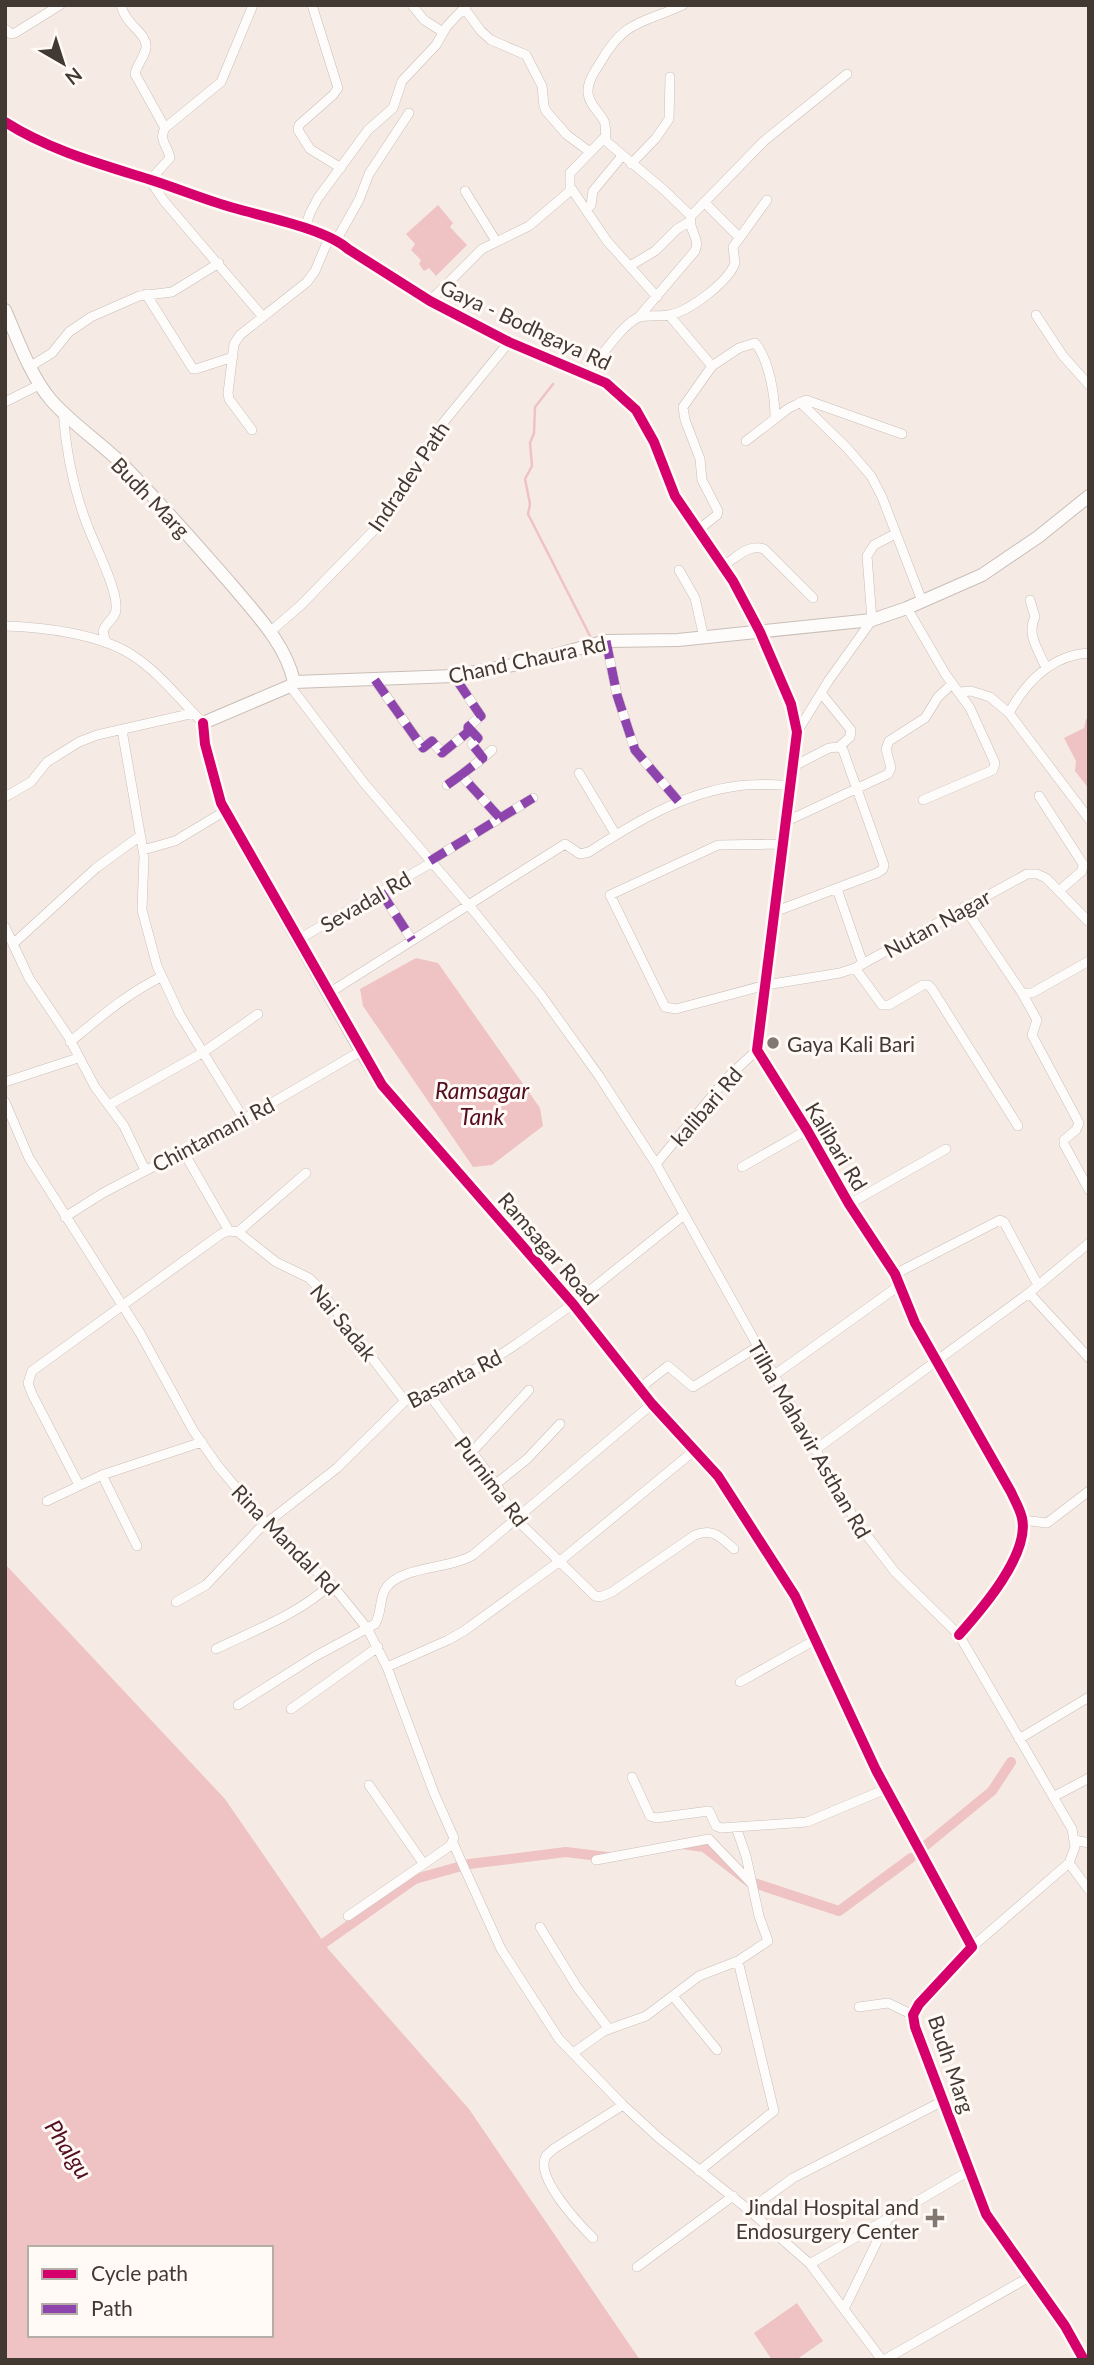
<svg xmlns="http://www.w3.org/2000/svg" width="1094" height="2365" viewBox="0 0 1094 2365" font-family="Lato,sans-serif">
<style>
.water{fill:#efc2c4;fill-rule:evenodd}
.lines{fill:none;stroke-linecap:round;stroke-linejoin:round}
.stream{stroke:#efc2c4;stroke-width:2.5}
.canal{stroke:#efc2c4;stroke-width:10}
.street-casing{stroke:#c8beb8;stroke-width:10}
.secondary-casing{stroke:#c8beb8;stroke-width:14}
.street{stroke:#fefcfb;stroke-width:9}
.secondary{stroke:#fefcfb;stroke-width:12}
.quiet{stroke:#8e44ad;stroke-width:9;stroke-dasharray:18 9;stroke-linecap:butt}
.cycleway-casing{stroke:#fffaf6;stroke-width:15}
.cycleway{stroke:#d6006c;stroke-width:10}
.poi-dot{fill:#827771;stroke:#fffaf6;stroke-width:2.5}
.labels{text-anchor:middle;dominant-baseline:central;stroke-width:6;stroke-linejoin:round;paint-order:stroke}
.street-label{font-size:21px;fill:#433933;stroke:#fffaf6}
.poi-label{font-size:21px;fill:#433933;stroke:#fffaf6;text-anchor:start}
.water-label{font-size:23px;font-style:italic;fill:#550e21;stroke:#fffaf6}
</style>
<rect width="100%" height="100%" fill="#f6ebe4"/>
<path class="water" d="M438,205l15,18 -3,4 17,18 -31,31 -7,-8 -5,3 -5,-7 2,-4 -10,-10 4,-6 -9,-10z
M1089,718v71l-14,-18 1,-10 -12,-23 20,-10 2,-9z
M416,958l22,5 102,145 3,18 -51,39 -19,2 -110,-161 -3,-17z
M5,1564l220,235 104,151 140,159 171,251h-635zM30,2248h241v87h-241z
M797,2303l26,38 -27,19h-24l-18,-27z"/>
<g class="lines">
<path class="stream" d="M553,384l-18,23 -1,26 -4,10 2,23 -7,13 5,25 -2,10 63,124"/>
<path class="canal" d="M682,1844l22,3 44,34 91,30 72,-53
M925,1846l67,-55 19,-29
M324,1943l91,-64 54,-15 97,-12 41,5"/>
<defs>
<path id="street" d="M121,5c4,20 27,28 25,43 -2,10 -9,16 -11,26l30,54
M253,5l-32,77 -56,46c-7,12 3,18 5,30l-20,22 14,21 99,116
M312,5l26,83 -5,7 -34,30 -1,5 12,19 31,19
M412,5l12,15 19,12
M683,5c-41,19 -58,14 -83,58 -5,8 -13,19 -12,30 1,11 11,19 16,28 3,7 0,14 3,21l57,48 27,26
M464,8l17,23 10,9 35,15 16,31 2,20 2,5 21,24 23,17
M5,29l6,5 4,-1 45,-28
M5,122c44,28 95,42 143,57 29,9 57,21 86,29 31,9 92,21 114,41l82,52 79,41 97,41 30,27 18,32 21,54 58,85 27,51 31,72 6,28 -40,318 50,80 42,74 46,70 20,49 96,169c4,9 9,17 11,26 8,36 -40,91 -63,117
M631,164l25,-26 13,-19 1,-42
M571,188l36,53 50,56
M465,191l31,50
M704,202l35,35
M586,210l5,-5 2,-14 29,-35
M305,228l5,-15 8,-15 50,-68 25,-22 9,-27 34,-36 11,-19 20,-21
M337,239l22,-39 10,-26 40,-61
M630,266l25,-15 22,-22 12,-7
M146,294l47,75h3l37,-12
M430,301l52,-52 47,-23 41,-35v-18l35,-36
M669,315l43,51
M1036,315l27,41 26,29
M638,318l57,-67c6,-14 -8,-21 -4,-35l73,-75 83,-67
M31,366l21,-13 17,-21 22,-15 48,-21 33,-4 47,-29
M587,374c13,-15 33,-47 50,-56 10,-4 22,-1 32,-3 21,-4 59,-33 66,-52l-2,-16 34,-47
M5,402l36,-18
M800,402l47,46 24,28 11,21 40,104
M63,411c3,41 10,78 25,116 7,19 30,63 28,82 0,9 -10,13 -13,22l3,12
M252,430l-23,-31 -1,-6 6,-49 6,-9 67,-53 8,-11 14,-33
M746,441l43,-33 17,-8 96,34
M698,530l19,-15 1,-4 -16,-31 -2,-21 -15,-39 -2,-13 29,-41 27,-18 16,-5c14,16 20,53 20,74
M723,566c13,-8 26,-23 41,-17l49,49
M679,570l16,28 9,40
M1030,600l5,17c-9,17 4,34 11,51
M907,608l39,67 24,33 25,55 -2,7 -70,30
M5,626c38,1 95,8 127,29 27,17 49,46 71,68
M270,632l31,-27 82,-84 60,-98 66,-81
M606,641l11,54 18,55 44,52
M375,680l48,68 9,-7 10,12 26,-21v-5l13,-11 -27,-40
M290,686l74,97 113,132 64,80 58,81 57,88 199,356 40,52 64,63 113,194 3,18 -6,16 -97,84
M960,692l11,-1 19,6 19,16 80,106
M821,693l30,37 -1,7 -11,10
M1009,713c17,-31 43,-58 80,-60
M468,727l10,11 -6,6 11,14 -22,17 39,43
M122,730l22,126 -2,54 15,56 23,49 64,104
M797,732l32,-52 43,-60 -5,-64 7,-11 21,-11
M483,758l9,-8
M579,773l37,62
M447,785l14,-10
M1039,796l44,68 -1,7 -23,20
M5,797l26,-15 16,-20 32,-20 18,-7 97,-22
M787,821l101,-47 3,-6 -5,-19 3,-8 36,-23 13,-21 14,-13
M783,844l-65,1 -108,50 55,112 11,2 90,-24 74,-12 15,-5 172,-94h10l9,4 43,44
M143,850l32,-9 50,-30
M430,861l103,-63
M837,889l26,75
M381,892l31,48
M964,907l58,86h10l57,-32
M774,912l103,-39 6,-4 1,-4 -41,-115 -4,-3 -10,1 -35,18
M5,927l24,51 39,58 27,51 29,39 21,44
M299,939l132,-76
M13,944l83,-76 44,-32
M855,968l27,37h7l34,-20h5l4,4 86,137
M329,993l236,-149 15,10 9,-2c45,-29 94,-59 148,-66 18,-3 36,-1 54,-1
M1022,993l15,27 -5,15 47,88 -3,7 -12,10v4l25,46
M70,1042c29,-24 58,-49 91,-65
M5,1082l73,-24
M5,1102l24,56 111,175 53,97 25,36 48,57 71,68 30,37 20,39 47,126 20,45 -4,8 -102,70
M109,1105l93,-52 56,-39
M183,1151l46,80
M656,1164l70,-85 31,-29
M742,1167l65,-37
M849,1204l97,-55
M65,1217l38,-24 141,-74 117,-68
M238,1232l38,30 33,16 7,7 89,116
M895,1274l105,-54 4,2 34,63
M1029,1293l60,65
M773,1376l127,-91
M640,1388l28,-22 25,21 64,-40
M428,1393l68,91 19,34 80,78 5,1 12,-5 83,-57c19,-7 25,2 39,14
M815,1450l214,-157 60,-50
M471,1453l58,-63
M102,1475l35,71
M496,1484l31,-25 33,-35
M79,1485l-47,-91 -4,-11 4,-12 189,-137 8,-3 9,1 68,-59
M47,1501l55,-26 100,-33
M1023,1520l24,3 42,-32
M176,1602l30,-17 53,-56 78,-61 68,-67 23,-8 63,-32 27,-18 55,-39 111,-89
M216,1649c39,-19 83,-35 115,-65
M387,1667l61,-27 16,-9 96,-70 135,-111
M740,1682l75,-42
M238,1705l76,-48 61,-33c7,-11 4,-26 11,-36 15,-22 65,-19 87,-33l179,-151
M291,1709l87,-62
M1019,1739l70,-42
M632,1777l18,39 6,2 53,-7 7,15 5,2 86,-6 79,-33
M369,1785l54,78
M1053,1797l36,-19
M1075,1840l14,3
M453,1843l48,106 58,90 64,66 36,33 90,72 61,54
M596,1860l113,-21 43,45
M1069,1863l20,27
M540,1927l37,60 32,42
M673,1996l44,54
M859,2007l29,-4 25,12
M573,2053l31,-22 42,-15 53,-40 39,-15 30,-20 -9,-25 -13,-60 -10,-29
M699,2171l75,-60 -36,-150
M749,2210l44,-32 150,-77
M593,2238c-13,-13 -59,-61 -47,-82 1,-1 7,-7 9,-8l68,-43
M637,2267l96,-71
M844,2309l45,-92
M882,2360l-72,-96 159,-93
M884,2360l147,-84"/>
<path id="secondary" d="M5,310c12,28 26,67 46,90 20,23 46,40 68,61 39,39 75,81 112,123 24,29 55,60 63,98l-4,4 -87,37 2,21 16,59 140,248 21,34 191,219 79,100 66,72 77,120 81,174 96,177 -53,57 -6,11 2,12 71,187 79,112 19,34
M294,682l160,-6 75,-14 77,-21 72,-1 194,-20 35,-12 75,-33 56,-38 51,-41"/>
</defs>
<use href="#street" class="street-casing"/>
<use href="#secondary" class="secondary-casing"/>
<use href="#street" class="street"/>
<use href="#secondary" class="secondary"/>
<path class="quiet" d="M606,641l11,54 18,55 44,52
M375,680l48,68 9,-7 10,12 26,-21v-5l13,-11 -27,-40
M468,727l10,11 -6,6 11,14 -22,17 39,43
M447,785l14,-10
M430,861l103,-63
M381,892l31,48"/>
<defs>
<path id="cycleway" d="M5,122c44,28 95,42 143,57 29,9 57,21 86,29 31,9 92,21 114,41l82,52 79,41 97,41 30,27 18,32 21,54 58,85 27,51 31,72 6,28 -40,318 50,80 42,74 46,70 20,49 96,169c4,9 9,17 11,26 8,36 -40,91 -63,117
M203,723l2,21 16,59 161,282 191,219 79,100 66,72 77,120 81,174 96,177 -53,57 -6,11 2,12 71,187 79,112 19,34"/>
</defs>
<use href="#cycleway" class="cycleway-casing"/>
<use href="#cycleway" class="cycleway"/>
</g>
<g class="poi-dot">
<circle cx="773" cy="1043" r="7"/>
<path d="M931.5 2207.5h7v7h7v7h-7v7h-7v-7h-7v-7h7z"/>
</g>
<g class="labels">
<g class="street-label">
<text transform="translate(526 324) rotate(25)">Gaya - Bodhgaya Rd</text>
<text transform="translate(408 476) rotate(-56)">Indradev Path</text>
<text transform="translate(151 497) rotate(46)">Budh Marg</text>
<text transform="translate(527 659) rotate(-12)">Chand Chaura Rd</text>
<text transform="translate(365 901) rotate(-30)">Sevadal Rd</text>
<text transform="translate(937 923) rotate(-29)">Nutan Nagar</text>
<text transform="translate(706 1106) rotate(-49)">kalibari Rd</text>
<text transform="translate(213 1134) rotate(-28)">Chintamani Rd</text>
<text transform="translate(837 1146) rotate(59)">Kalibari Rd</text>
<text transform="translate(549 1248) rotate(49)">Ramsagar Road</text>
<text transform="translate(344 1322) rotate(51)">Nai Sadak</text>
<text transform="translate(454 1378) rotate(-27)">Basanta Rd</text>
<text transform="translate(810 1439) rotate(60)">Tilha Mahavir Asthan Rd</text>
<text transform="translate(492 1481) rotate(53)">Purnima Rd</text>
<text transform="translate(286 1539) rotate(46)">Rina Mandal Rd</text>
<text transform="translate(952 2064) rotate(71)">Budh Marg</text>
</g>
<g class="poi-label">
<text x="787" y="1043">Gaya Kali Bari</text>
<text x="919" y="2206" text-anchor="end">Jindal Hospital and<tspan x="919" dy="24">Endosurgery Center</tspan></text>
</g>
<g class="water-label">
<text x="482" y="1090">Ramsagar<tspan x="482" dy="26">Tank</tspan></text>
<text transform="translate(69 2149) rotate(57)">Phalgu</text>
</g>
</g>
<rect width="1094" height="2365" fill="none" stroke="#433933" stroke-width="14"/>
<rect x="28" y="2246" width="245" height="91" fill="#fffaf6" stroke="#b4ada8" stroke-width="2"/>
<rect x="42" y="2269" width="35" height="10" fill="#d6006c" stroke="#b4ada8" stroke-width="2"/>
<text x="91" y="2281" font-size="21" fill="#433933">Cycle path</text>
<rect x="42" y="2304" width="35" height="10" fill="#8e44ad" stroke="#b4ada8" stroke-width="2"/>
<text x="91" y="2316" font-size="21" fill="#433933">Path</text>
<g transform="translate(63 63) rotate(141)" stroke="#fffaf6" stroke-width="5" paint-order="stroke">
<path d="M0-5L12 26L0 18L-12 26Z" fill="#433933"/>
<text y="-10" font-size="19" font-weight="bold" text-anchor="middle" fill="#433933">N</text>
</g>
</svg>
